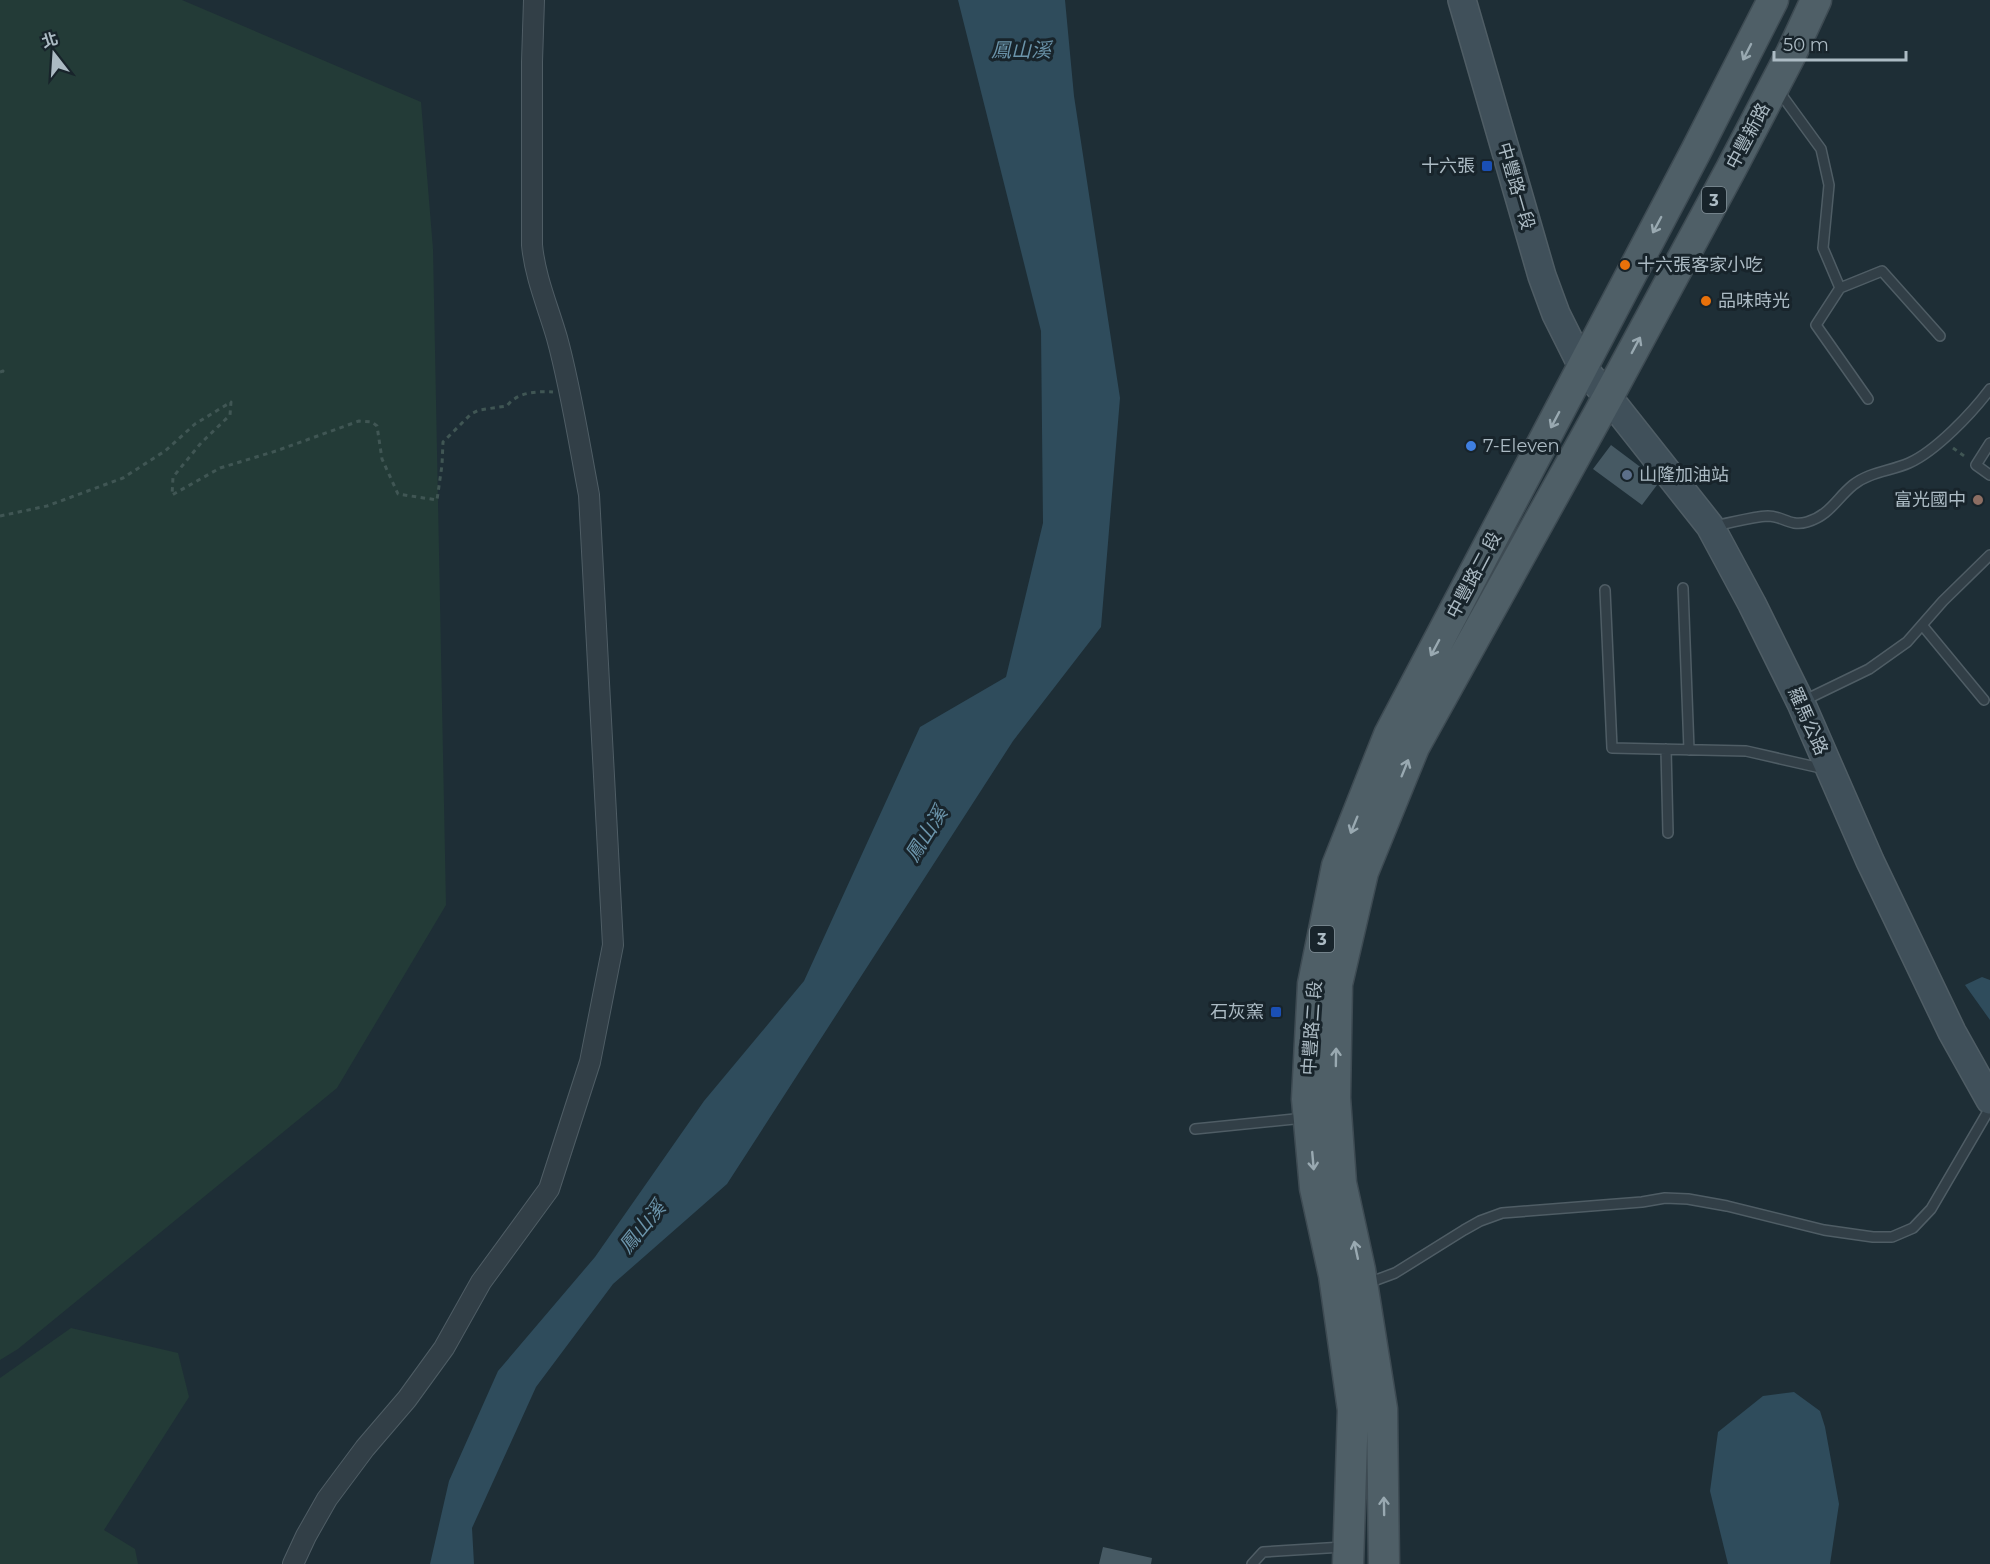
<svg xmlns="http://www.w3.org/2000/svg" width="1990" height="1564" viewBox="0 0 1990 1564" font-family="Montserrat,'Noto Sans TC',sans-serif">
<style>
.green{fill:#233b37}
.water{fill:#2f4c5c}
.building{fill:#465963}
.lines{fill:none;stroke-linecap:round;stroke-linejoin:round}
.lane-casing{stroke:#4f5d65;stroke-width:12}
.street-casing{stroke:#4f5d65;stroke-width:22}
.secondary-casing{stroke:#4f5d65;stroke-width:30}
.primary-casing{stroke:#3e4b53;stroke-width:33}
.path{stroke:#405654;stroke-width:3;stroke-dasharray:4.5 4.5;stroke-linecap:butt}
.lane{stroke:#323f47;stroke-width:9}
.street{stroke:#323f47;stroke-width:20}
.secondary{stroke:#40505a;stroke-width:27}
.primary{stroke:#4f5f67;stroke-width:30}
.oneway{stroke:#99a9b1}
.transit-dot{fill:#1a4fb4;stroke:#18242b;stroke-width:2}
.food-dot{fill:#e8710a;stroke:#18242b;stroke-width:2}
.shop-dot{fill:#3f7fe0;stroke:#18242b;stroke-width:2}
.service-dot{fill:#5c6f8a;stroke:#18242b;stroke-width:2}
.education-dot{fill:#8d6e63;stroke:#18242b;stroke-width:2}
.labels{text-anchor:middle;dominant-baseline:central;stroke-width:6;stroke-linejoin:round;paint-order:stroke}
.shield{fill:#18242b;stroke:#808e96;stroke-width:1.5}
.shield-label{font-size:16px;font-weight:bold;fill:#acbbc4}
.street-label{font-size:18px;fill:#acbbc4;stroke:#18242b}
.poi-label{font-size:18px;fill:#acbbc4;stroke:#18242b;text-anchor:start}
.water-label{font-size:20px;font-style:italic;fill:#6b94aa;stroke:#18242b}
</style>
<rect width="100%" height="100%" fill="#1e2e36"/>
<path class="green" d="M0,0h182l239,102 12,147 13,656 -109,183 -319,261 -18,11z
M71,1328l107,25 11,44 -85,133 31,19 3,15h-138v-186z"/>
<path class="water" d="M958,0h107l9,96 46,302 -19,229 -88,114 -286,443 -114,100 -77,103 -64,141 2,36h-44l19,-83 49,-110 97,-114 109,-156 100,-120 116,-254 86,-50 37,-154 -2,-192z
M1982,977l8,3v40l-25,-35z
M1794,1392l26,19 5,16 14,77 -9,60h-102l-18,-73 8,-59 45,-36z"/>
<path class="building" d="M1611,445l36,27 10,13 -15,20 -49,-36z
M1103,1547l49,11 -1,6h-52z"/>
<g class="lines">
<defs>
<path id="lane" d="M1778,90l43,59 8,36 -6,63 17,40 -24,37 52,74
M1840,288l42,-17 58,65
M1990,443l-14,22 14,10
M1713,526c18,-3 37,-9 55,-10 15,0 22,11 39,6 23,-7 29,-23 46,-37 16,-13 38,-14 56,-22 27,-12 63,-50 81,-74
M1683,588l6,162
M1605,590l7,158 134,3 79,18
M1922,625l62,75
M1803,701l66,-32 38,-27 36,-41 47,-46
M1666,749l2,84
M1195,1129l109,-11
M1368,1283l27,-10 69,-43 16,-9 22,-8 140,-11 23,-4 23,1 39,7 97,24 49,7h19l21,-9 18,-19 59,-101
M1252,1564l11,-12 80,-5"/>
<path id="street" d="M293,1564l13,-28 21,-37 38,-51 42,-49 37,-51 37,-66 68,-93 41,-127 23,-117 -24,-450c-10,-52 -18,-106 -32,-157 -9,-31 -22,-61 -25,-93v-183l2,-62"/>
<path id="secondary" d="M1462,0l80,276 14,38 27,54 25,29 102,129 42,78 49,99 69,158 82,171 38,68"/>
<path id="primary" d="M1348,1564l5,-154 -19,-135 -19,-87 -8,-89 6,-115 24,-118 52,-131 307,-584 77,-151
M1384,1564l-2,-155 -22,-139 -19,-87 -6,-85 2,-114 26,-112 51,-125 194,-350 123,-228 60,-115 25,-54"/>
</defs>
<use href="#lane" class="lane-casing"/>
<use href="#street" class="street-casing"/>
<use href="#secondary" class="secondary-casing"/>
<use href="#primary" class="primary-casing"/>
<path class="path" d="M0,372l3,-1 -3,4
M1953,448l14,10
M0,516l47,-10 76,-28 42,-27 30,-27 36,-22 -1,13 -29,28 -28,34 -1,18 48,-27 56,-17 83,-30 13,1 5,4 5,33 16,35 39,6 5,-35 1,-23 28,-28 8,-4 28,-4c10,-14 30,-15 46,-14"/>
<use href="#lane" class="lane"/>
<use href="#street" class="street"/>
<use href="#secondary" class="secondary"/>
<use href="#primary" class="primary"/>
</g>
<defs><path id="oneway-shaft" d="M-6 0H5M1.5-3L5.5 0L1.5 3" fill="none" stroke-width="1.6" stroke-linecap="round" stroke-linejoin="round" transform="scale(1.5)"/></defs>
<g class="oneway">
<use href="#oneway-shaft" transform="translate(1747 52) rotate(117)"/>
<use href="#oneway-shaft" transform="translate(1657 225) rotate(118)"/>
<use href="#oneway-shaft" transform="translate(1636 345) rotate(-62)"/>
<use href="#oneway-shaft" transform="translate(1555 420) rotate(118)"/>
<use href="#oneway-shaft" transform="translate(1435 648) rotate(118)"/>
<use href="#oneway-shaft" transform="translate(1405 768) rotate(-68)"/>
<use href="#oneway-shaft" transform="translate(1354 825) rotate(112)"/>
<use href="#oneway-shaft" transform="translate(1336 1057) rotate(-89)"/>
<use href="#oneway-shaft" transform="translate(1313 1161) rotate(85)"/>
<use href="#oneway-shaft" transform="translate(1356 1250) rotate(-102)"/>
<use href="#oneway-shaft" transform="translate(1384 1506) rotate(-91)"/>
</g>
<g class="transit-dot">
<rect x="1481" y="160" width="12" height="12" rx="3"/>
<rect x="1270" y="1006" width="12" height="12" rx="3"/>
</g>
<g class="food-dot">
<circle cx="1625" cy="265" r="6"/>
<circle cx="1706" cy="301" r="6"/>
</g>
<circle class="shop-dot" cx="1471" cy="446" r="6"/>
<circle class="service-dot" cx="1627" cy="475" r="6"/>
<circle class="education-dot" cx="1978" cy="500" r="6"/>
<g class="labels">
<g class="shield">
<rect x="1702" y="187" width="24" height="26" rx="4.5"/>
<rect x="1310" y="926" width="24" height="26" rx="4.5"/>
</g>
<g class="shield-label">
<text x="1714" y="200">3</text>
<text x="1322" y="939">3</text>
</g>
<g class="street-label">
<text transform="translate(1748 136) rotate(-62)">中豐新路</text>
<text transform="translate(1516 186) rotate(74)">中豐路一段</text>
<text transform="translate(1474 575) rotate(-62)">中豐路二 段</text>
<text transform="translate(1808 721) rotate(66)">羅馬公路</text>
<text transform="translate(1312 1028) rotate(-86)">中豐路二 段</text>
</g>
<g class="poi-label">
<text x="1475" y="166" text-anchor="end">十六張</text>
<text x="1637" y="265">十六張客家小吃</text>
<text x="1718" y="301">品味時光</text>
<text x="1483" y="446">7-Eleven</text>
<text x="1639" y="475">山隆加油站</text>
<text x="1966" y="500" text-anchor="end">富光國中</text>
<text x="1264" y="1012" text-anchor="end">石灰窯</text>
</g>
<g class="water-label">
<text x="1021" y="50">鳳山溪</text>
<text transform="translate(926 834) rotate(-58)">鳳山溪</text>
<text transform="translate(642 1227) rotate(-51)">鳳山溪</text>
</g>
</g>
<g transform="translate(54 54) rotate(343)" stroke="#18242b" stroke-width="4.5" paint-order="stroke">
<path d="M0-4.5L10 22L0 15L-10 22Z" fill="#acbbc4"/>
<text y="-9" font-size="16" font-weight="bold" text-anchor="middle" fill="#acbbc4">北</text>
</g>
<path d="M1774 51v9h132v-9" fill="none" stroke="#acbbc4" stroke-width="3"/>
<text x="1783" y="51" font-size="18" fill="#acbbc4" stroke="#18242b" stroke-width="4.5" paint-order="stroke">50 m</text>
</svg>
